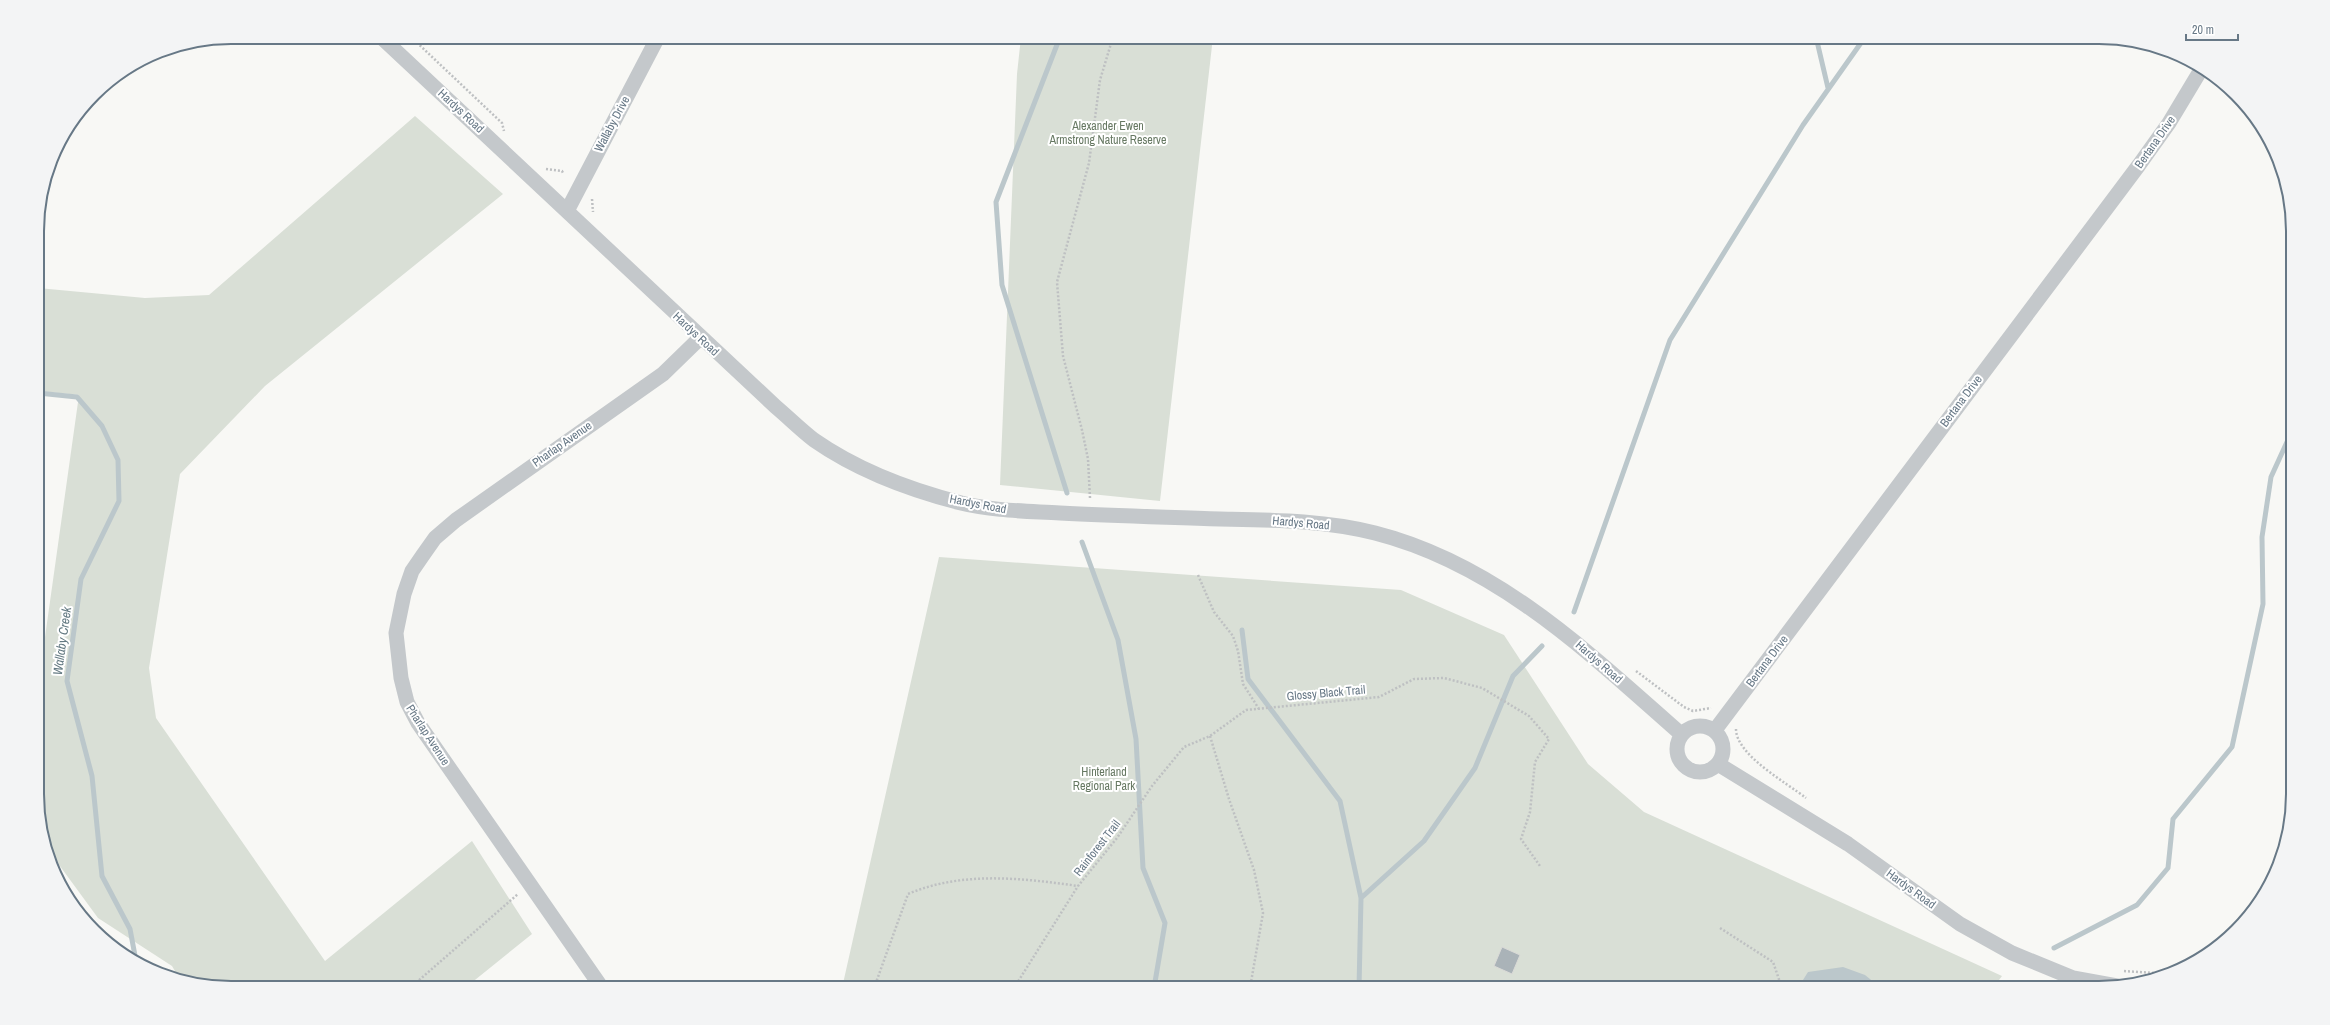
<svg xmlns="http://www.w3.org/2000/svg" width="2330" height="1025" viewBox="0 0 2330 1025" font-family="'Archivo Narrow',sans-serif">
<style>
.green{fill:#d9dfd6}
.water{fill:#bbc7cb}
.lines{fill:none;stroke-linecap:round;stroke-linejoin:round}
.stream{stroke:#bbc7cb;stroke-width:5}
.building{fill:#aab3b8;stroke:#dadad7}
.path{stroke:#bec0c2;stroke-width:2.5;stroke-dasharray:2 2;stroke-linecap:butt}
.street{stroke:#c4c8cb;stroke-width:15}
.labels{text-anchor:middle;dominant-baseline:central;stroke-width:4;stroke-linejoin:round;paint-order:stroke}
.street-label{font-size:12px;fill:#677886;stroke:#fff}
.park-label{font-size:12px;fill:#667862;stroke:#fff}
.water-label{font-size:13px;font-style:italic;fill:#637982;stroke:#fff}
.rim{fill:none;stroke:#677886;stroke-width:2}
</style>
<rect width="100%" height="100%" fill="#f8f8f5"/>
<path class="green" d="M1021,37h192l-53,464 -160,-16 17,-411z
M415,116l88,78 -238,192 -85,88 -31,194 7,50 169,243 147,-120 60,93 -67,54h-234l-52,-10 -7,-12 -74,-48 -52,-71 -7,-28 -1,-132 41,-292 -41,-4v-103l107,10 64,-3z
M939,557l462,33 103,45 84,129 56,48 358,164 -9,12h-1151z"/>
<path class="water" d="M1843,967l22,8 16,13h-83l10,-16z"/>
<g class="lines">
<path class="stream" d="M1060,37l-64,165 6,83 65,208
M1816,37l12,51
M38,393l39,4 25,29 16,34 1,41 -38,78 -14,102 25,95 10,100 28,53 6,32
M1082,542l36,98 18,99 7,129 22,55 -11,65
M1574,612l96,-272 133,-215 60,-85 9,-3
M1242,630l6,49 92,122 21,97 -2,90
M1361,898l63,-57 51,-73 38,-92 29,-30
M2054,948l83,-43 31,-37 5,-49 59,-72 31,-143 -1,-67 9,-60 21,-46"/>
</g>
<path class="building" d="M1502,947l18,8 -8,19 -18,-8z"/>
<g class="lines">
<path class="path" d="M411,37l91,86 2,8
M546,169l16,2 1,2
M592,199l1,13
M1090,498l-2,-39 -6,-29 -19,-74 -6,-74 32,-119 11,-83 13,-43
M1198,575l16,37 19,24 5,15 5,33 16,25
M1636,671l48,36 9,4 18,-3
M1736,729c0,26 51,54 70,69
M1210,736l19,63 25,71 9,43 -13,75
M1720,928l53,34 9,26
M2124,971l45,3
M410,988l108,-94
M874,988l34,-94c54,-23 113,-16 170,-8
M1014,988l64,-102 39,-48 35,-52 32,-39 26,-11 36,-26 133,-13 35,-18 30,-1 38,10 47,28 20,23 -14,23 -5,50 -9,27 19,27"/>
<path class="street" d="M381,37l395,370c13,11 25,23 38,33 43,30 96,50 147,63 32,8 66,8 99,10 54,3 107,4 160,6 51,1 105,1 155,14 122,31 214,120 306,201
M567,211l91,-174
M1677 749a23 23 0 1 1 46 0a23 23 0 1 1-46 0Z
M1715,730l424,-565 30,-42 33,-55
M1718,764l130,80 112,80 52,29 61,25 44,8
M602,988l-184,-265 -11,-21 -6,-24 -5,-45 8,-39 8,-23 11,-16 12,-17 21,-18 207,-146 37,-36"/>
</g>
<g class="labels">
<g class="street-label">
<text transform="translate(461 111) rotate(43)">Hardys Road</text>
<text transform="translate(612 124) rotate(-62)">Wallaby Drive</text>
<text transform="translate(2155 142) rotate(-55)">Bertana Drive</text>
<text transform="translate(696 334) rotate(43)">Hardys Road</text>
<text transform="translate(1961 401) rotate(-53)">Bertana Drive</text>
<text transform="translate(562 444) rotate(-35)">Pharlap Avenue</text>
<text transform="translate(978 504) rotate(11)">Hardys Road</text>
<text transform="translate(1301 523) rotate(5)">Hardys Road</text>
<text transform="translate(1767 661) rotate(-53)">Bertana Drive</text>
<text transform="translate(1599 662) rotate(41)">Hardys Road</text>
<text transform="translate(1326 693) rotate(-5)">Glossy Black Trail</text>
<text transform="translate(428 735) rotate(57)">Pharlap Avenue</text>
<text transform="translate(1097 848) rotate(-52)">Rainforest Trail</text>
<text transform="translate(1911 889) rotate(36)">Hardys Road</text>
</g>
<g class="park-label">
<text x="1108" y="126">Alexander Ewen<tspan x="1108" dy="14">Armstrong Nature Reserve</tspan></text>
<text x="1104" y="772">Hinterland<tspan x="1104" dy="14">Regional Park</tspan></text>
</g>
<g class="water-label">
<text transform="translate(62 641) rotate(-82)">Wallaby Creek</text>
</g>
</g>
<path d="M0 0H2330V1025H0ZM231 44H2099A187 187 0 0 1 2286 231V794A187 187 0 0 1 2099 981H231A187 187 0 0 1 44 794V231A187 187 0 0 1 231 44Z" fill="#f3f4f5" fill-rule="evenodd"/>
<path class="rim" d="M231 44H2099A187 187 0 0 1 2286 231V794A187 187 0 0 1 2099 981H231A187 187 0 0 1 44 794V231A187 187 0 0 1 231 44Z"/>
<path d="M2186 34v6h52v-6" fill="none" stroke="#677886" stroke-width="2"/>
<text x="2192" y="34" font-size="12" fill="#677886" stroke="#ffffff" stroke-width="3" paint-order="stroke">20 m</text>
</svg>
